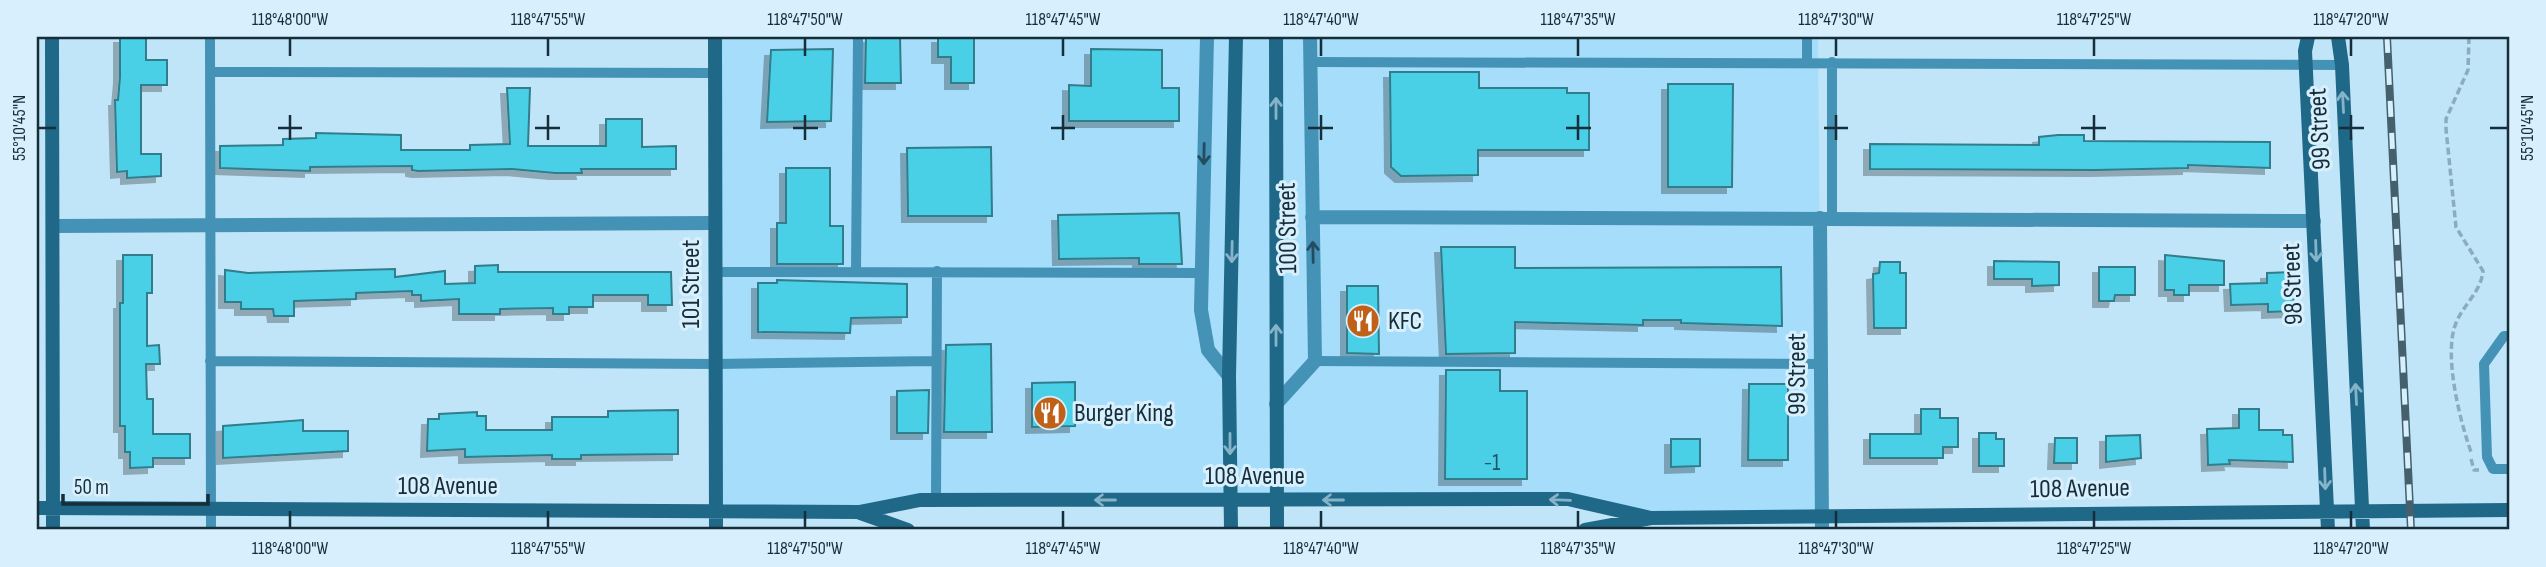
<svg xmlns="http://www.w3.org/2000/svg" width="2546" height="567" viewBox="0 0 2546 567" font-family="'Sofia Sans Condensed',sans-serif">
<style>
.built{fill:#a6ddfa}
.building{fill:#49d0e7;stroke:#317d8b;stroke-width:2;filter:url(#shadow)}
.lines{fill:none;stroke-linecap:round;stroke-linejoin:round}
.path{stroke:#8bacbc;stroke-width:3.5;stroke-dasharray:7 3.5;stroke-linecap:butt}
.lane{stroke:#4592b7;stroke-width:10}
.street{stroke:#4592b7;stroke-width:14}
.secondary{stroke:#206887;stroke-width:14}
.rail-casing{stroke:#44606d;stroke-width:8}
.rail{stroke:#d8f0fd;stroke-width:5;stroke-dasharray:16;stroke-linecap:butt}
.oneway{stroke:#85b3c8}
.oneway2{stroke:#234c60}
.ticks{fill:none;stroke:#152e3a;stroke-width:2.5}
.labels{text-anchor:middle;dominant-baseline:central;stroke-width:6;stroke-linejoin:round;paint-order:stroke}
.number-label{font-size:23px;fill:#225665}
.street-label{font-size:26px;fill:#152e3a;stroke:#d8f0fd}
.poi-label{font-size:26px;fill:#152e3a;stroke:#d8f0fd;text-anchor:start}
.neatline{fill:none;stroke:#152e3a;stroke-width:2.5}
.ticks-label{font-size:18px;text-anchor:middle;fill:#152e3a}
</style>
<defs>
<filter id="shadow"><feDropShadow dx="-6" dy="6" stdDeviation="0" flood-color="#0004"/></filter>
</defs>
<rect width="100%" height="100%" fill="#c1e5f8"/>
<path class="built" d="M716,37h1102l4,481h-171l-83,-19 -648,1 -61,12h-143z"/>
<path class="building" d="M120,37h26v23h21v25h-26v69h20v22l-34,2v-7l-10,1 -2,-72h3l2,-23z
M866,37h34l1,46h-36z
M938,37h36v46h-23v-26h-13z
M833,49l-2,72 -64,1 4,-72z
M1091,49l71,1v38h17v33h-110v-36l22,1z
M1390,72h89v16h88v5h22v57h-111v25l-77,1 -10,-9z
M1668,84h65l-1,103h-64z
M507,88h23l-2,58h78v-27h36v28l34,-1v23h-95l1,4h-27l-43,-4 -94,2 -6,-1v-4l-102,1v4l-90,-3v-22l63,-1v-6l33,-1v-5l85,2v15h69v-5l40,-1z
M2058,135h26v6l186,1v26l-82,-3v3l-92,2 -226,-1v-25l169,1v-8z
M991,147l1,69h-84l-1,-68z
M786,168h44v58h13v38h-66v-41h9z
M1179,213l3,51h-43v-6l-80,1 -1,-44z
M1441,247h74v21l266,-1 1,59 -101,-3v-3h-38v5l-128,-3v31l-69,1z
M123,255h29v38h-5v53l12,-1 1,19h-14l1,35h6v35h37v24h-37v9l-23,1v-16h-5v-26h-5v-123h3z
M2165,255l59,6v24h-35v10h-15v-5h-9z
M1994,261l65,1v23l-27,1v-7h-38z
M1880,262h20v11h6v55h-32l-1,-54 6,-1z
M498,265v7h173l1,33h-24v-10h-55v12h-24v7h-16v-6l-53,1v5h-41v-15l-38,2v-6h-9v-4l-56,2v6l-62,2v15h-20l-1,-7h-32v-7h-16v-32l23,3 147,-4v8l50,-6v13l30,-1v-17z
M2099,267h36v28h-20l-1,6h-15z
M2293,272l1,39 -26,1v-8l-37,1 -1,-21 37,-1v-10z
M777,280l130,4v33l-56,1 -1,15 -92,-1v-49h19z
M1347,286h31l1,68 -32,-1z
M991,344l1,88h-48l2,-87z
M1446,370h54v21h27v88h-82z
M1075,382v44l-43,1v-44z
M1749,384h39v76h-40z
M929,390l-1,43h-31v-42z
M1921,409h19v9h18v29h-15v11h-73v-24h51z
M2239,409h20v21h24v5h9l1,27 -64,-2 1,4 -22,1 -1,-36 32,-1z
M678,410v44l-97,1v4h-29v-4l-87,2v-8l-38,2 1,-32h11v-5l38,-2v4h9v14h66v-13h56v-6z
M303,420v11h45v20l-125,7v-32z
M1979,433h17v6h8v27h-25z
M2140,435l1,23 -35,4v-26z
M2055,438h22v25h-23z
M1671,439h29v27l-29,1z"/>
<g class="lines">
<path class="path" d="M2469,37l-1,33 -22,49v10l10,98 27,44c-2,21 -20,34 -27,52 -13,31 4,98 15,129
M2471,459l3,11h5"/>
<path class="lane" d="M210,37l1,493
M1311,62l1031,3
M1807,62v-25
M1832,62v156
M210,72l505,1
M856,270l2,-233
M716,272l486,1
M2509,336h-5l-20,28 3,93 6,12h16
M210,361l506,3 220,-3
M1315,361l506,3
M936,500l1,-229"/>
<path class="street" d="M1207,37l-6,273 7,40 21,26
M1312,217l1002,4
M1820,218l2,312
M54,226l661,-3
M1276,404l39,-43 -5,-324"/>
<path class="secondary" d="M52,37l1,493
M715,37l1,493
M1276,37l1,493
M2308,37l-3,14 23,479
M2338,37l4,28 21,465
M37,508l822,4 61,-12 648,-1 83,19
M860,513l48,17
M1231,530l-2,-154 7,-339
M1585,530l66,-12 858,-8"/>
<defs>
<path id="rail" d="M2387,37l24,493"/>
</defs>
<use href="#rail" class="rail-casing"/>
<use href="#rail" class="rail"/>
</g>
<defs><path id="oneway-shaft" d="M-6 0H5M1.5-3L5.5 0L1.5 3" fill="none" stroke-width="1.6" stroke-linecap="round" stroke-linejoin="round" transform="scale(1.75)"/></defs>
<g class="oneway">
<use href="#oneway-shaft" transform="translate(2343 102) rotate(-93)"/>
<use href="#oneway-shaft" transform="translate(1276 108) rotate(-90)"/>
<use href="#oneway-shaft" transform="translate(2316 251) rotate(88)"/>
<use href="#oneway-shaft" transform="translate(1232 252) rotate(91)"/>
<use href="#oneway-shaft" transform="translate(1276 335) rotate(-90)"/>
<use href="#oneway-shaft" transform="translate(2356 394) rotate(-93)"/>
<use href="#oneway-shaft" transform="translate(1230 444) rotate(90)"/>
<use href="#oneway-shaft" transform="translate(2325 479) rotate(88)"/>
<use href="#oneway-shaft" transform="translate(1105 500) rotate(-180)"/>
<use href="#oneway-shaft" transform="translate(1333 500) rotate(180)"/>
<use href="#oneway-shaft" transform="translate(1560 500) rotate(-178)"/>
</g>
<g class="oneway2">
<use href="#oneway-shaft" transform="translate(1204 154) rotate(91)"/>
<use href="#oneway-shaft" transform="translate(1313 252) rotate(-91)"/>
</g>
<path class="ticks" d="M290,38v18M548,38v18M805,38v18M1063,38v18M1321,38v18M1578,38v18M1836,38v18M2094,38v18M2351,38v18M290,115v25M548,115v25M805,115v25M1063,115v25M1321,115v25M1578,115v25M1836,115v25M2094,115v25M2351,115v25M38,128h18M278,128h24M535,128h25M793,128h25M1051,128h24M1308,128h25M1566,128h25M1824,128h24M2081,128h25M2339,128h25M2490,128h18M290,511v17M548,511v17M805,511v17M1063,511v17M1321,511v17M1578,511v17M1836,511v17M2094,511v17M2351,511v17"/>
<defs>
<symbol id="restaurant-disc" viewBox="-11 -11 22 22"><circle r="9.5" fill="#c0611a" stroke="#d8f0fd"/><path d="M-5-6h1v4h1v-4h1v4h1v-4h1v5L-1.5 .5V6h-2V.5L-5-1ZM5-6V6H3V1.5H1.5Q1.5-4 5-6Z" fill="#fff"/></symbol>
</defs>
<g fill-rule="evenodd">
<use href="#restaurant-disc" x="1344" y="302" width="38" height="38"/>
<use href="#restaurant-disc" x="1031" y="394" width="38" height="38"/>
</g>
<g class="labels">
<g class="number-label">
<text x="1492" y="463">-1</text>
</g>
<g class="street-label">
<text transform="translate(2320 129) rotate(-93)">99 Street</text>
<text transform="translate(1288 228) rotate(-91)">100 Street</text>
<text transform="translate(691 284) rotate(-90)">101 Street</text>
<text transform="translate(2293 284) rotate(-92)">98 Street</text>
<text transform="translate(1797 374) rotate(-90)">99 Street</text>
<text x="1255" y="476">108 Avenue</text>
<text x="448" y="486">108 Avenue</text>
<text transform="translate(2080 489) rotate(-1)">108 Avenue</text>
</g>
<g class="poi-label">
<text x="1388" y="321">KFC</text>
<text x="1074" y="413">Burger King</text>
</g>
</g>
<rect width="2546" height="567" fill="none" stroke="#d8f0fd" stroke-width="77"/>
<path d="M63 494v10h145v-10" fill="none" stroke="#152e3a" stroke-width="3.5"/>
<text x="74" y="494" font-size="21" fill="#152e3a" stroke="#d8f0fd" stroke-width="5" paint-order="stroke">50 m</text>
<rect x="38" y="38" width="2470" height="490" class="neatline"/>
<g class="ticks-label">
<text x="290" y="25">118°48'00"W</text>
<text x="548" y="25">118°47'55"W</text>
<text x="805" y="25">118°47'50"W</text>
<text x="1063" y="25">118°47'45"W</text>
<text x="1321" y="25">118°47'40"W</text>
<text x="1578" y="25">118°47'35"W</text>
<text x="1836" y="25">118°47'30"W</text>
<text x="2094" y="25">118°47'25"W</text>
<text x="2351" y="25">118°47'20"W</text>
<text transform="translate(19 128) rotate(-90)" y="6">55°10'45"N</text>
<text transform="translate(2527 128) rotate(-90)" y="6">55°10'45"N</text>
<text x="290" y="554">118°48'00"W</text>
<text x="548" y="554">118°47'55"W</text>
<text x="805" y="554">118°47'50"W</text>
<text x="1063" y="554">118°47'45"W</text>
<text x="1321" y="554">118°47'40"W</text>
<text x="1578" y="554">118°47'35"W</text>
<text x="1836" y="554">118°47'30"W</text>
<text x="2094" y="554">118°47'25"W</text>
<text x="2351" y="554">118°47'20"W</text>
</g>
</svg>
